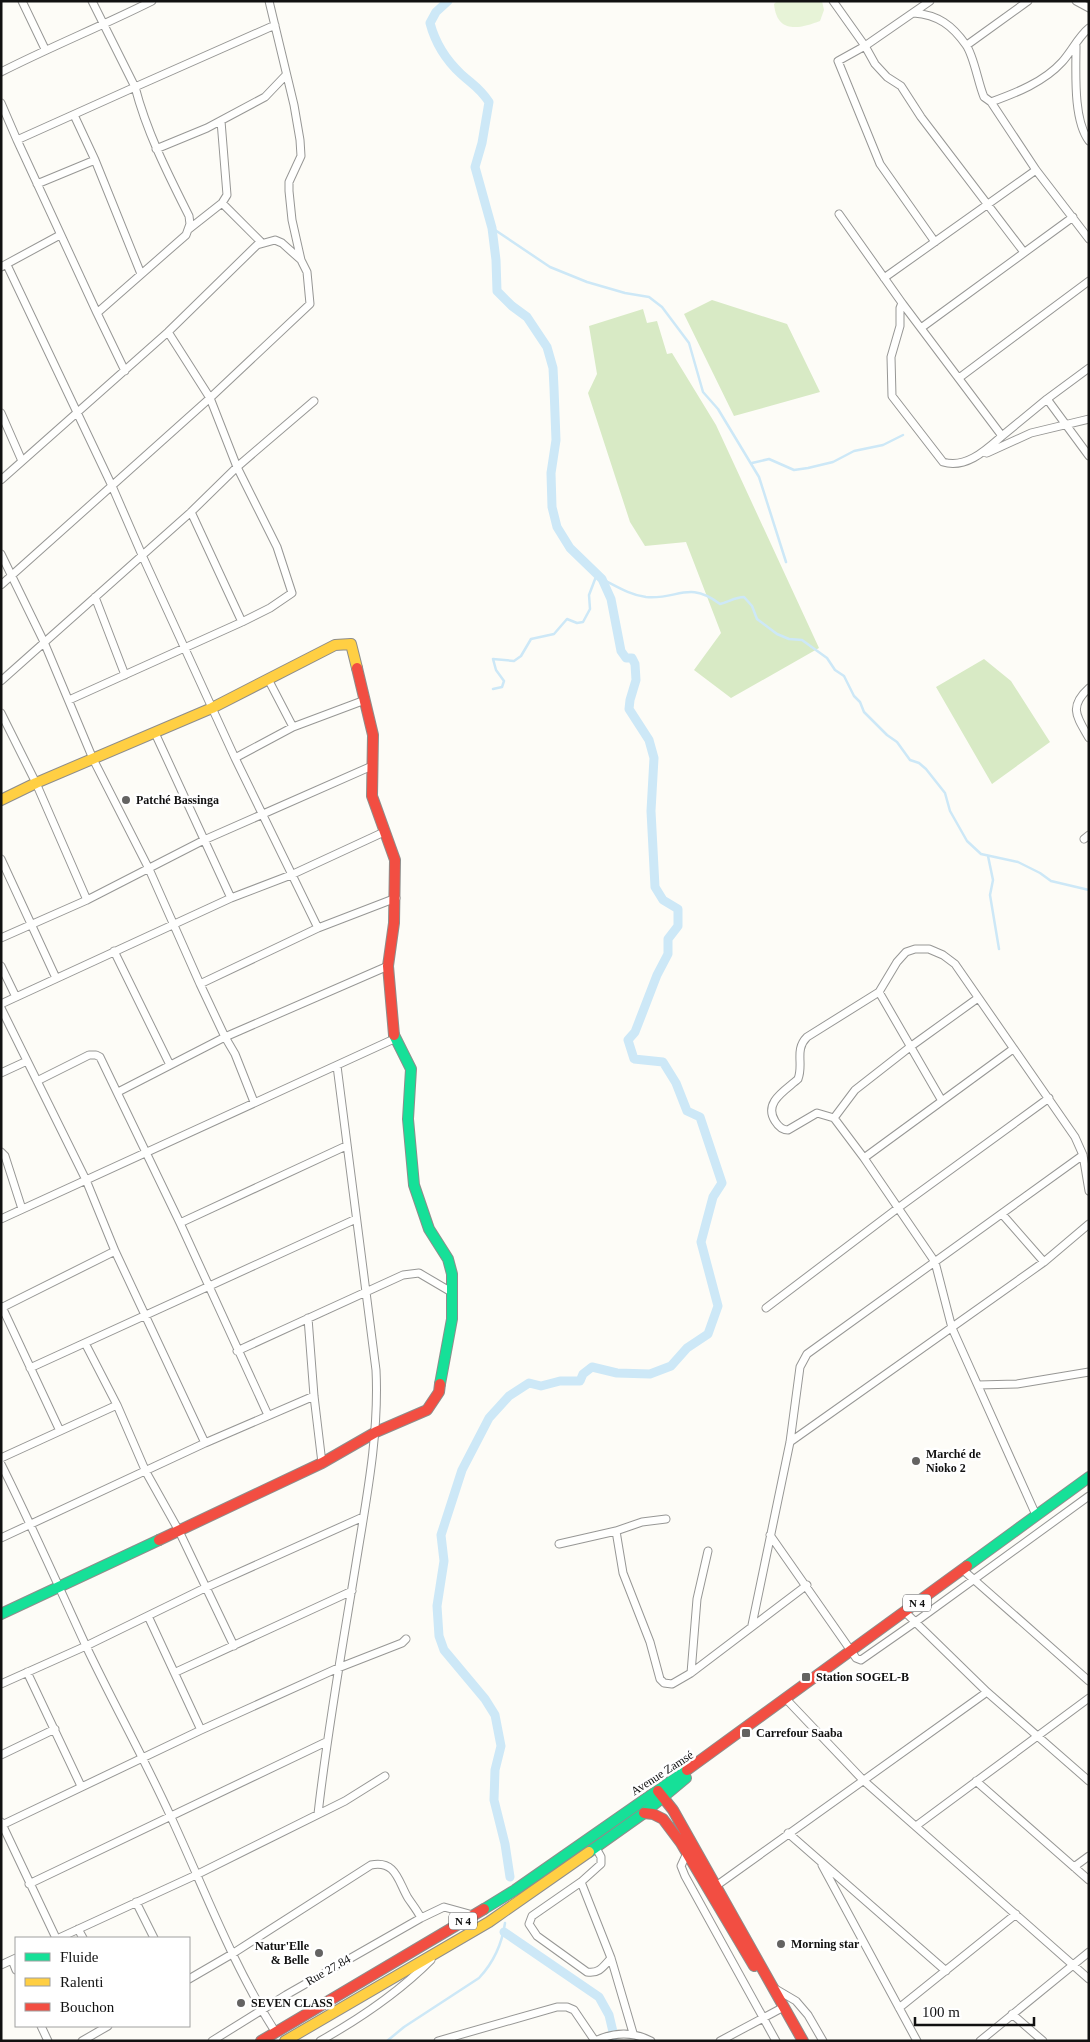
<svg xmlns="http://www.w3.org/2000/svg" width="1090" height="2042" viewBox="0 0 1090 2042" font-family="Georgia,serif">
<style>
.green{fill:#e7f3d7}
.forest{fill:#d8eac5}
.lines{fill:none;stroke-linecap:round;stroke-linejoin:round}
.stream{stroke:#cde8f7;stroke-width:2.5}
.canal{stroke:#cde8f7;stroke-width:9}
.street-casing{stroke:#979795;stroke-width:9}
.fast-casing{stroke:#8e8d8b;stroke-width:12}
.slow-casing{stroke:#8e8d8b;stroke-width:12}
.jam-casing{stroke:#8e8d8b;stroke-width:12}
.street{stroke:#fffffe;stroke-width:7}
.fast{stroke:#16e098;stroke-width:10}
.slow{stroke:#ffcf43;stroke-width:10}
.jam{stroke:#f24e42;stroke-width:10}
.poi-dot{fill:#646362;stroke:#fff;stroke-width:2}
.labels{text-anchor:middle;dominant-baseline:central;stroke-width:5;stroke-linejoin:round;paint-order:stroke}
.shield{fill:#fff;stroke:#585858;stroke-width:1}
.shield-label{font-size:11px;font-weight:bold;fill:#111}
.poi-label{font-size:12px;font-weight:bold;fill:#111;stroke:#fff;text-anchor:start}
.street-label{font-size:12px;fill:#111;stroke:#fff}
</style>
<rect width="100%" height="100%" fill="#fdfcf7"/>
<path class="green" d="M777,1h45l2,9 -4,11c-21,8 -43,13 -46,-17z"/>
<path class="forest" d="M712,300l75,24 33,68 -86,24 -50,-102z
M643,309l4,14 10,-2 10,33 5,-1 44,72 103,223 -88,50 -37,-28 27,-37 -35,-91 -41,4 -15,-24 -42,-129 9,-19 -8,-48z
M984,659l27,22 39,61 -58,42 -56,-97z"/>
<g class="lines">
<path class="stream" d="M492,228l58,39 37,15 38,11 24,4 13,10 27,36 14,49 15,17 41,68 27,85
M752,463l17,-4 25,11 14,-2 25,-6 21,-11 29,-6 20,-10
M602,579c14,7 28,16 44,18 32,3 42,-17 74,7 9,-2 15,-7 24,-7l8,9 5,13 20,15 12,5 13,1 25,18 8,12 9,6 10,20 6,6 4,10 23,23 10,7 13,18 9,3 7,6 19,24 5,18 17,30 14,13 37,8 22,11 11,8 38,9
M493,689l9,-2 2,-6 -8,-11 -3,-11 21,2 7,-5 10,-17 23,-5 13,-15 10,4 6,-1 7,-13 -1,-14 8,-21
M988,856l5,24 -3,15 9,54
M387,2041l17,-14 75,-49c14,-15 23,-34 26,-55"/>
<path class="canal" d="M448,1l-12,11 -6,11c5,19 16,37 31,51 12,11 18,13 28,28l-7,41 -7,24 17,61 4,32 1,31 15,15 15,11 20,30 6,21 1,20 2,52 -5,33 1,34 5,20 13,21 32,31 9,20 10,52 5,7h6l3,6 1,16 -6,20 -1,9 20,31 5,18 -3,53 4,76 8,13 15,9v17l-10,13v15l-11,21 -22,57 -7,8 6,19 29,3 13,21 11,28 13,6 22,66 -9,14 -12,45 17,64 -10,28 -21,14 -16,18 -21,8 -33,-1 -25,-6 -9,7 -3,7h-20l-19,5 -12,-3 -20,13 -20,22 -27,52 -21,65 3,26 -7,45 2,30 5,14 41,49 10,16 6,31 -6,24 -1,30 11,44 5,33
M504,1932l95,65 10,18 5,21"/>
<defs>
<path id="street" d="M22,1l23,48
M269,1l25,104 6,35 1,16 -12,26v9l3,29 9,40
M833,1l32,45 10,18 12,13 14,9 20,31 102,134
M930,1l-65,45 -27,15 42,103 55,78
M1076,1l13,7
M914,13c24,2 38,12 52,32 8,11 12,38 18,52l7,5 45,68 53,69
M967,45l61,-44
M1076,46c0,26 -3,74 13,95
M1,72c49,-25 101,-46 151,-71
M991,102c25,-9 53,-20 71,-40 10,-11 16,-25 27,-34
M1,103l16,37 118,-53 -43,-86
M74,115l21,45 46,114
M17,140l80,173
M156,149l51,-21 58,-31 21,-22
M37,184l58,-24
M222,203l40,40
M839,214l63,89 100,133 45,-37 42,-31
M189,229l33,-26 5,-8 -6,-74
M7,265l105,221 30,69 93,203 83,170
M1,267l59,-32
M884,278l152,-108
M902,303l-2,5v18l-9,31 1,39 51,66c23,7 43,-12 59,-26
M921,328l152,-111
M125,371l-28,-58 89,-78 4,-11 -1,-8c-21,-42 -42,-83 -54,-129l140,-62
M959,378l130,-97
M1047,399l42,57
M1,413l21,48
M987,453l44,-20 58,-14
M1,480l167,-148 89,-87 18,-5 7,3 19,17 6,12 3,32 -100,94 -209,187
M191,512l51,110
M1,554l43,88 49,117 56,110 51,115 25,53 10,17 19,48
M95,597l30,78
M268,679l25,48
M1,681l190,-169 46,-45 77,-66
M1089,688c-21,19 -12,29 0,50
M69,700l173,-78 28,-14 22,-15 -15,-46 -40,-80 -27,-69 -42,-66
M1,713l35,70 51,117
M155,733l76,165
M235,758l58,-31 72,-27
M1084,839l5,-4
M1,859l55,119
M1,938l86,-38 117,-60 168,-74
M114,951l56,114
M1,966l15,31
M200,984l118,-56 78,-30
M879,992l63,109
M978,998l-68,49 -55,43 -21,28 -17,-5 -29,17c-6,0 -10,-4 -13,-9 -12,-19 11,-31 23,-42 6,-15 -4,-29 9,-42l72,-45 18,-30 9,-10 9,-3h14l14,6 12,9 120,173 8,18 6,36
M1,1004l230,-106 60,-23 93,-43
M1,1008l85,172 29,71 90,192
M1,1073l26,-12
M37,1081l52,-26h7l4,2 80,166 88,192
M118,1092l107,-55 163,-71
M834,1118l30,40 71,104 17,66 84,187
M1,1152l4,4 17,53
M864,1158l149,-109
M1002,1214l42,48
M1,1219l393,-180
M180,1223l166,-77
M2,1307l58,124
M1,1308l114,-57
M766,1308l132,-100 151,-110
M308,1318l6,78 8,67
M85,1343l32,62 29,67 33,59 55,115
M237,1351l166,-76 16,-2 34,20
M30,1368l326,-149
M978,1385l39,-1 72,-12
M790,1442l254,-180 45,-38
M1,1458l116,-53
M1,1464c30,60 57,121 85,182 27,57 58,112 84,169 34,73 62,149 106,218
M666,1519l-24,3 -26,9 7,42 27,69 10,37 4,4 8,1 19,-11 6,-74 11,-48
M770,1535l86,123 5,2 53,-37 175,-127
M1,1538l204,-95 109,-47
M559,1544l57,-13
M962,1569l127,112
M905,1612l82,80 102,89
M148,1616l53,114
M752,1625l38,-183 10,-75 7,-13 276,-199
M27,1672l54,114
M176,1672l176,-81
M691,1673l116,-88
M1,1684l85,-38 121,-59 156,-70
M786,1699l77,81 226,199
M1,1755l54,-26
M976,1781l113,99
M318,1814c10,-89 26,-176 40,-263 10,-61 21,-120 18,-181l-39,-304
M1,1822l55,116
M2,1825l199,-95 137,-62 64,-25 4,-4
M916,1826l173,-128
M788,1833l158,138
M596,1848l5,9v7l-20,18 -49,34 -3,8 8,12 50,36c12,2 16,-5 24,-14
M687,1853l-6,13 4,10 91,165
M822,1865l95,176
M1074,1867l15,-11
M581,1882l30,76 22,75
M29,1884l297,-142
M716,1886l271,-194
M136,1902l18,36
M78,1929l5,9
M59,1938l137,-63 149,-74 40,-25
M12,1960l4,10
M1,1965l15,-7
M189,1979l43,-25 139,-89c25,-5 27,16 37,33 4,6 9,12 13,20l23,-11 29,8
M774,1988l22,13 12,14 15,26
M899,2008l117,-94
M1012,2014l31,27
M41,2026l7,15
M82,2041l26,-15
M212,2041l74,-46 135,-77
M320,2041c41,-23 78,-48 111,-81
M438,2041l119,-34h10l7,3 21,31
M595,2041c19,-9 37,-10 56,0
M720,2041l60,-32
M980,2041l109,-89"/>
<path id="fast" d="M394,1035l17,34 -3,50 6,66 15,44 19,30 4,15v45l-12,65
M967,1566l122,-89
M1,1614l158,-74
M589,1852l55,-39 42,-35
M484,1909l31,-19 172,-120"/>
<path id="slow" d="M1,800l35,-17 176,-75 123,-63 16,-1 6,24
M285,2041l204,-119 100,-70"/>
<path id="jam" d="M357,668l16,67 -1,61 23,64 -1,63 -6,43 6,69
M159,1540l163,-77 54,-31 51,-22 12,-18 1,-8
M687,1770l280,-204
M658,1791l15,19 130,231
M644,1813l9,1 10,5 18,24 73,123
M261,2041l223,-132"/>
</defs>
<use href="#street" class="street-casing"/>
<use href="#fast" class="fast-casing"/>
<use href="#slow" class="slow-casing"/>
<use href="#jam" class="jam-casing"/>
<use href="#street" class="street"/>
<use href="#fast" class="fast"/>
<use href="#slow" class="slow"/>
<use href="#jam" class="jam"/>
</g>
<g class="poi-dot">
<circle cx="126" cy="800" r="5"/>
<circle cx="916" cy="1461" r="5"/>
<rect x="801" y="1672" width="10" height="10" rx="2.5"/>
<rect x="741" y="1728" width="10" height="10" rx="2.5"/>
<circle cx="781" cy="1944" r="5"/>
<circle cx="319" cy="1953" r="5"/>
<circle cx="241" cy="2003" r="5"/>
</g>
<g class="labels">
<g class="shield">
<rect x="903" y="1594.5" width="28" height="17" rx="4"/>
<rect x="449" y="1912.5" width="28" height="17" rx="4"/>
</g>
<g class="shield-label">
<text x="917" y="1603">N 4</text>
<text x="463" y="1921">N 4</text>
</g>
<g class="poi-label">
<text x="136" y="800">Patché Bassinga</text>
<text x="926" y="1454">Marché de<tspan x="926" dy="14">Nioko 2</tspan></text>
<text x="816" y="1677">Station SOGEL-B</text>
<text x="756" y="1733">Carrefour Saaba</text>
<text x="791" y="1944">Morning star</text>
<text x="309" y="1946" text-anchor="end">Natur'Elle<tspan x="309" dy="14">&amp; Belle</tspan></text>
<text x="251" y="2003">SEVEN CLASS</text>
</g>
<g class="street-label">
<text transform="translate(662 1773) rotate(-33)">Avenue Zamsé</text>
<text transform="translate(328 1970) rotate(-30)">Rue 27.84</text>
</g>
</g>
<rect width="1090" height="2042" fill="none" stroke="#111111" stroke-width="5"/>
<rect x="15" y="1937" width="175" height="90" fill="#ffffff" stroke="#a0a0a0"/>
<rect x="25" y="1953" width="25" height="8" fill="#16e098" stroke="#a0a0a0"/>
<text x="60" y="1962" font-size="15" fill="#111111">Fluide</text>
<rect x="25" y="1978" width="25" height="8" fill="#ffcf43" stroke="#a0a0a0"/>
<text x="60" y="1987" font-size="15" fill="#111111">Ralenti</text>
<rect x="25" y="2003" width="25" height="8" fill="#f24e42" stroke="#a0a0a0"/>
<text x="60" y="2012" font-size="15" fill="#111111">Bouchon</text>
<path d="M915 2017v8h119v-8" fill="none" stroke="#111111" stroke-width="2.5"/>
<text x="922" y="2017" font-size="15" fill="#111111" stroke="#ffffff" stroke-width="4" paint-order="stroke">100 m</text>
</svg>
